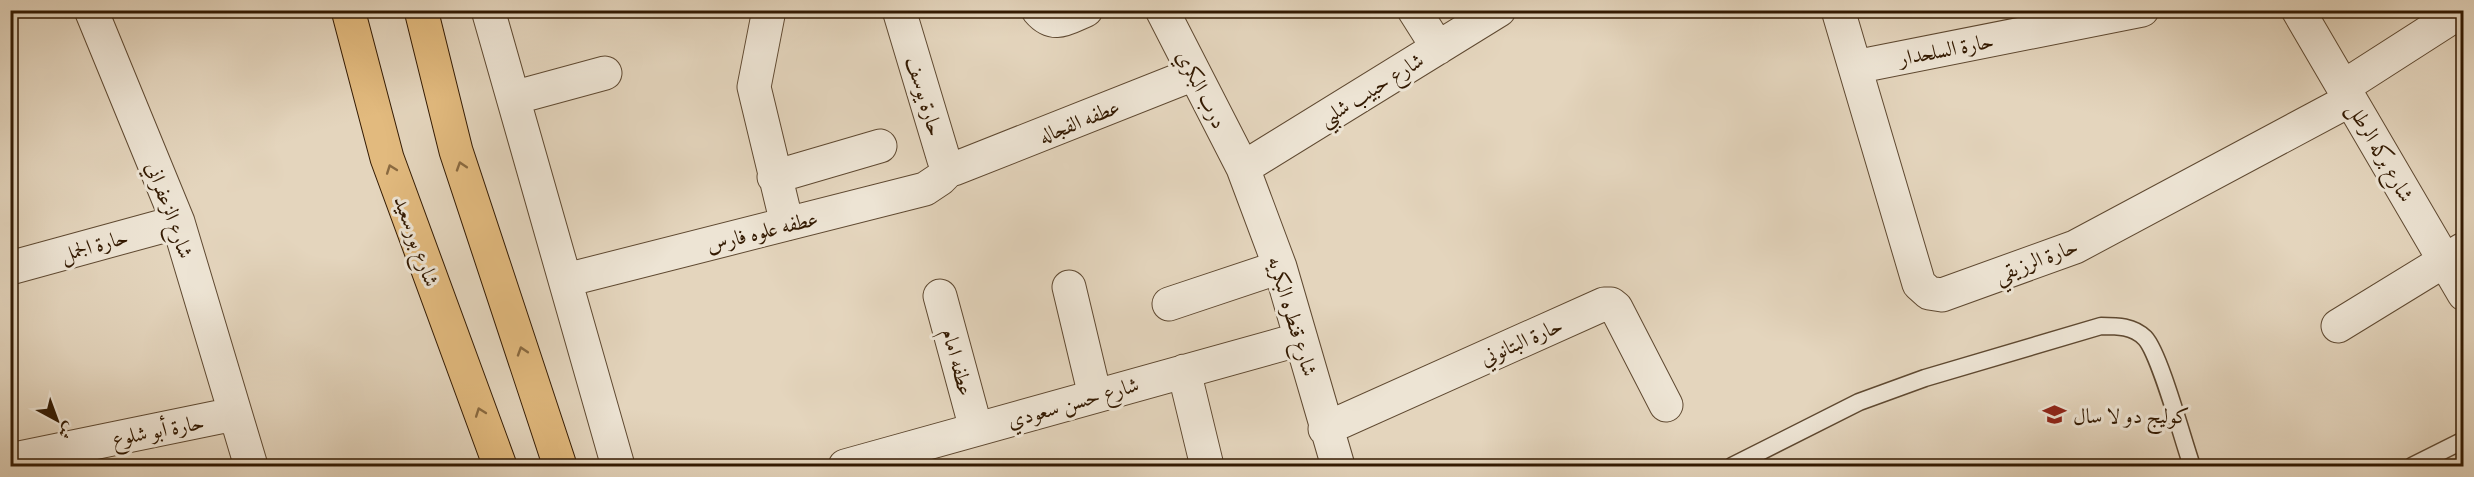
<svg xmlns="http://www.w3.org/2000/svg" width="2474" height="477" viewBox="0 0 2474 477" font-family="'EB Garamond',Amiri,serif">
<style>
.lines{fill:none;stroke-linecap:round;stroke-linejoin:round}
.lane-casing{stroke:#5f4931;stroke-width:19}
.street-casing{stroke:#5f4931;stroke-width:35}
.primary-casing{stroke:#331a02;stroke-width:35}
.lane{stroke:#ede4d4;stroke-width:16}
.street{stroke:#ede4d4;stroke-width:33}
.primary{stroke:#e2ba7e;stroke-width:33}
.oneway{stroke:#8a6a40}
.labels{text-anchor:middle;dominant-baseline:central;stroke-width:6;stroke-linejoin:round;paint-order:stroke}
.street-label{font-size:21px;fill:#331a02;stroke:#ede4d4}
.poi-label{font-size:21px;fill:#331a02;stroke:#ede4d4;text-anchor:start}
</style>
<rect width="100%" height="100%" fill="#e4d5bd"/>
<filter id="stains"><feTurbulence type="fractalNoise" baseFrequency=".00333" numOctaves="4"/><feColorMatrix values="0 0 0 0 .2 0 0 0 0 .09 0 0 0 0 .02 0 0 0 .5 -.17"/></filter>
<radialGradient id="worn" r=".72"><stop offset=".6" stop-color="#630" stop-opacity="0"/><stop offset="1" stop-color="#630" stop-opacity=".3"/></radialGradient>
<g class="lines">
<defs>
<path id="lane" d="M1732,466l127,-64 66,-24 176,-52c17,0 32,0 44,12 15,16 38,103 47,128
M2412,466l52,-26"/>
<path id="street" d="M91,10l87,212 73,244
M488,10l130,456
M769,10l-15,77 33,137
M899,10l45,150 10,9 240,-95
M1038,10c16,19 29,8 48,0
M1162,10l81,158 37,99 58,199
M1414,10l24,38
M1838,10l81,274 10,9 13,2 133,-48 275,-147
M2298,10l166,284
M1855,67l287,-57
M2343,87l120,-77
M513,98l92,-25
M1243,168l256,-158
M774,177l106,-31
M10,268l168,-46
M566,280l359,-91 15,-10 11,-11
M1069,287l26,109
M940,296l36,133
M1169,304l111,-37
M2338,326l124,-76
M1184,371l23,95
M1325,429l279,-125h7l5,4 50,97
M10,460l224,-46
M845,466l456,-127"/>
<path id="primary" d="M348,10l39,148 113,308
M421,10l35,141 104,315"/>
</defs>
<use href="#lane" class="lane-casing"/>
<use href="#street" class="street-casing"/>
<use href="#primary" class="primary-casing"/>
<use href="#lane" class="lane"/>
<use href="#street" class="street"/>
<use href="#primary" class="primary"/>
</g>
<defs><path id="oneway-chevron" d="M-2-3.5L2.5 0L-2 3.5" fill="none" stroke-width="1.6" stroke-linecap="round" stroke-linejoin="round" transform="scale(1.5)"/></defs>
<g class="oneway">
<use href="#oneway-chevron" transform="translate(461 166) rotate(-108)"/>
<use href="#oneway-chevron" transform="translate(391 169) rotate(-110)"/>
<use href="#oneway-chevron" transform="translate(522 351) rotate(-108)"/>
<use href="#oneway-chevron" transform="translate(480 412) rotate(-110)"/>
</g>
<defs>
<symbol id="school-bare" viewBox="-9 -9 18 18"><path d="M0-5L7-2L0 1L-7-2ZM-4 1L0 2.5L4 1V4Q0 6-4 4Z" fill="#8f2418" stroke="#ede4d4" stroke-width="2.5" paint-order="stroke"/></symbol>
</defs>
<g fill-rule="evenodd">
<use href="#school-bare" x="2038" y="398" width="33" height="33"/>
</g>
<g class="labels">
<g class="street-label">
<text transform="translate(1946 49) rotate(-11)">حارة السلحدار</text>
<text transform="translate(1202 89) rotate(63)">درب البكري</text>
<text transform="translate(1371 89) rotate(-32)">شارع حبيب شلبي</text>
<text transform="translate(925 96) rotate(73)">حارة يوسف</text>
<text transform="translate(1079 121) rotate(-22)">عطفه الفجاله</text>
<text transform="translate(2381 152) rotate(60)">شارع بركه الرطل</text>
<text transform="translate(170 210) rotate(70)">شارع الزعفراني</text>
<text transform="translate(762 231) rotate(-14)">عطفه علوه فارس</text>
<text transform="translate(417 241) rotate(70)">شارع بورسعيد</text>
<text transform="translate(94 245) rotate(-16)">حارة الجمل</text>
<text transform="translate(2036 260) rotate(-21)">حارة الرزيقي</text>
<text transform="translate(1293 316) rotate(73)">شارع قنطره البكريه</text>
<text transform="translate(1521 341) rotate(-24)">حارة البتانوني</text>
<text transform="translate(958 362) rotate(75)">عطفه امام</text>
<text transform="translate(1073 402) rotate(-16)">شارع حسن سعودي</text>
<text transform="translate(158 430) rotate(-11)">حارة أبو شلوع</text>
</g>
<g class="poi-label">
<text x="2073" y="415">كوليج دو لا سال</text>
</g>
</g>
<rect width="2474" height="477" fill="none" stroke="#e4d5bd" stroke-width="36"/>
<rect x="12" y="12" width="2450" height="453" fill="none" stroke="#331a02" stroke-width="3"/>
<rect x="18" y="18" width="2438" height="441" fill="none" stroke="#331a02" stroke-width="1.5"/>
<g transform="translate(57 420) rotate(139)" stroke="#ede4d4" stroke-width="4.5" paint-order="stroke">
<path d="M0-4.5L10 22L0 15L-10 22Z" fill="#331a02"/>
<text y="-9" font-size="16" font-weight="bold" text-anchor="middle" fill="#331a02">ش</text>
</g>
<rect width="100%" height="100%" filter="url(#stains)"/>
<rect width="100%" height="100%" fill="url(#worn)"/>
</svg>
